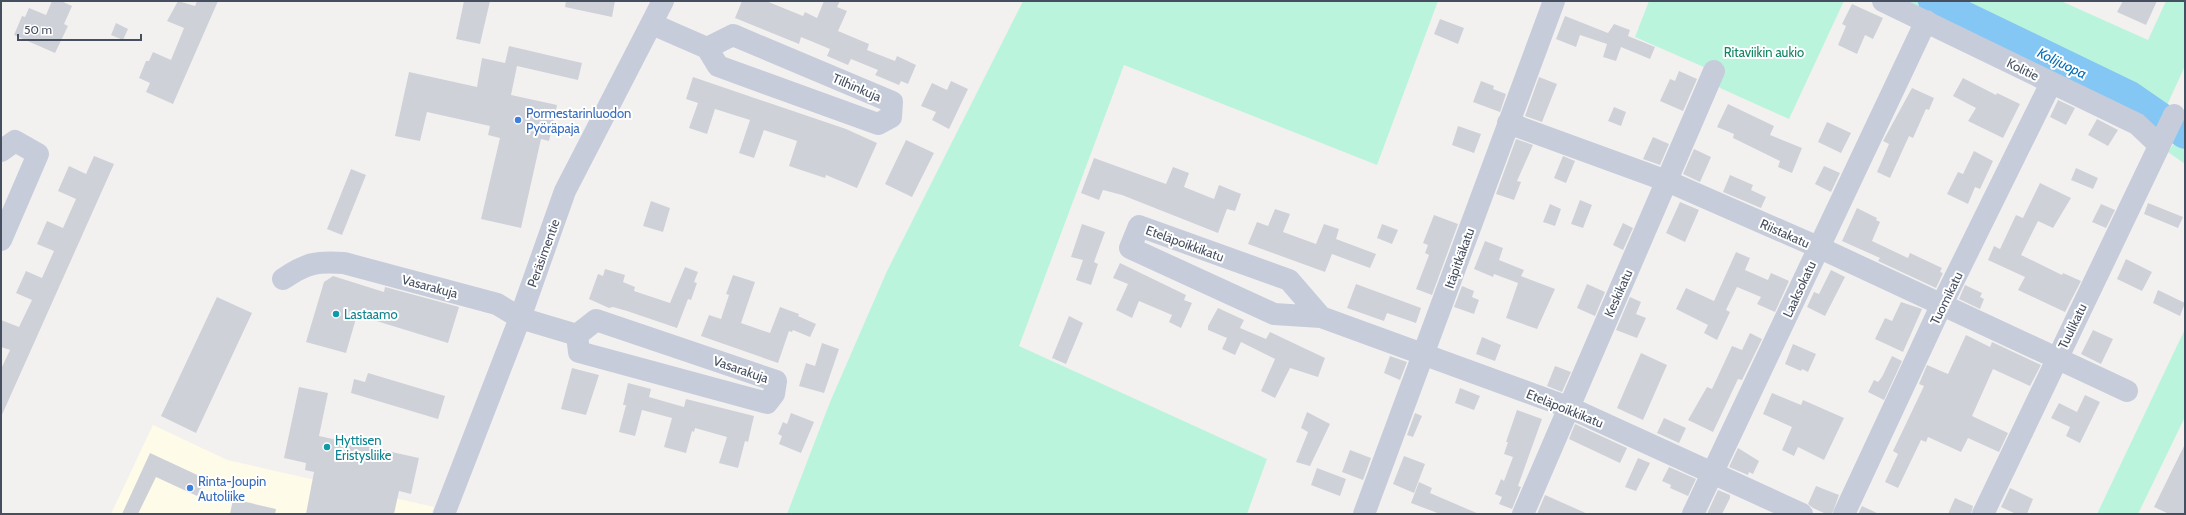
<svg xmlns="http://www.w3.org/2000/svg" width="2186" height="515" viewBox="0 0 2186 515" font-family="Cabin,sans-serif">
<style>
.commercial{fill:#fefce9}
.green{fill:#bbf4dd}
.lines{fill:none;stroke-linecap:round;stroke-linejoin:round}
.river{stroke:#84c7f5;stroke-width:30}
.building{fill:#cfd1d8}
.minor{stroke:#c6ccda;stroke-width:22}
.shop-dot{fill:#3f7fe0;stroke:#fff;stroke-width:1.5}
.culture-dot{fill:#0f9aa8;stroke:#fff;stroke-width:1.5}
.labels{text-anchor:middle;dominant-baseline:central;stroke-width:4;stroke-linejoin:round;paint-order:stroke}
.park-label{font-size:13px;fill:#0e8561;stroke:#fff}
.street-label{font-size:13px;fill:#464f60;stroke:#fff}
.shop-label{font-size:13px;fill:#366cbe;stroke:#fff;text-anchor:start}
.culture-label{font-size:13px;fill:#0d838f;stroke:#fff;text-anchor:start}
.water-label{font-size:14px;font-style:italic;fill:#006db9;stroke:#fff}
</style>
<rect width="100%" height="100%" fill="#f3f1f0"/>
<path class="commercial" d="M153,425l74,35 207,47 -3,7h-320z"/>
<path class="green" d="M1023,1h415l-61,164 -253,-100 -105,281 248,113 -20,55h-460l43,-112 57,-131z
M1649,1h195l-55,118 -69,-31 -14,-20 -71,-31z
M1908,1h153l87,39 18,-39h19v65l-27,59 -14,-11z
M2185,128v36l-17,-12z
M2185,329v88l-47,97h-41z"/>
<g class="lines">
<path class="river" d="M1933,1l197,95 55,38"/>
</g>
<path class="building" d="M52,1h9l11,5 -8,18 4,2 -13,27 -41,-18 8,-19 3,1 4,-9 17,7z
M178,1l17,5 2,-5h21l-45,103 -27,-12 4,-9 -11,-5 7,-17h3l4,-9 18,8 13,-32 -17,-7z
M464,1h26l-10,43 -24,-5z
M566,1h49l-3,16 -47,-10z
M742,1h24l37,15 2,-4 12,6 7,-17h16l-3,6 10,4 -9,20 31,13 -2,6 28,11 2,-5 19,9 -8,19 -7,-3 -2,4 -24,-10 3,-5 -27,-11 -3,6 -21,-9 3,-7 -29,-12 -2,7 -64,-26z
M2123,1h34l-11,24 -29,-13z
M1852,4l31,14 -10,21 -8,-4 -8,19 -19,-9 8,-19 -4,-2z
M1565,16l43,17 6,-9 16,6 -2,6 27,11 -5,12 -29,-12 -5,14 -13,-4 4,-13 -27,-9 -4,12 -20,-8z
M1440,19l24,9 -6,16 -24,-10z
M116,23l12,6 -5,11 -12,-5z
M509,46l73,17 -4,17 -61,-14 -6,29 46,10 -8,36 -8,-2 -20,89 -40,-9 19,-81 -12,-3 2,-9 -63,-14 -7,29 -25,-5 14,-64 68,15 5,-29 23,5z
M1679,71l18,8 -14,32 -23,-10 10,-22 5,2z
M693,77l153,52 31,14 -20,45 -31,-13 -1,3 -36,-12 8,-25 -33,-11 -10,28 -15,-5 11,-33 -35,-11 -8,25 -18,-6 9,-25 -12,-4z
M1539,77l18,7 -15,38 -17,-6z
M1963,78l33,17 1,-2 23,11 -17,34 -35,-17 8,-13 -23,-12z
M951,81l17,8 -19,40 -17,-9 4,-8 -15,-6 11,-23 15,7z
M1481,81l13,5 -1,3 13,5 -6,18 -27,-10z
M1912,88l22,10 -5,12 -3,-1 -13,29 -4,-2 -19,42 -13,-6 12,-28 -6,-3z
M2058,100l17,8 -9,17 -16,-8z
M1728,104l46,22 -4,9 32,13 -10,25 -14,-6 2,-6 -47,-23 1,-4 -17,-7z
M1614,107l12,5 -5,14 -13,-5z
M2097,119l21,11 -10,16 -20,-11z
M1827,122l24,11 -10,20 -23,-11z
M1458,126l23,8 -7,19 -22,-8z
M1653,137l16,7 -9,21 -17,-6z
M1516,139l17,6 -16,36 4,1 -7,18 -18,-6z
M906,140l28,13 -22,44 -27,-13z
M1694,149l17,8 -11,25 -17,-8z
M1974,151l19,10 -13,28 -5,-2 -7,17 -21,-10 11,-22 5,2z
M94,156l20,8 -113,253v-48l9,-19 -9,-3v-27l18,7 13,-27 -16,-7 10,-22 16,7 12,-27 -17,-7 10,-23 16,7 13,-29 -18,-8 11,-25 17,8z
M1563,156l12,5 -9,22 -12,-5z
M1094,158l72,26 7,-17 16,6 -5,14 30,12 5,-14 22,9 -6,17 -8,-2 -9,24 -96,-38 -19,-5 -4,10 -18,-7z
M1824,166l16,7 -9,19 -16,-8z
M2076,168l22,10 -5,11 -22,-9z
M351,169l15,6 -24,60 -15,-6z
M1730,175l23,10 -2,5 15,7 -5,11 -38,-16z
M2040,183l31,15 -18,30 -15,-7 -17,34 41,20 1,-2 18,8 -16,31 -47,-22 7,-13 -37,-17 6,-14 6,3 16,-34 7,3z
M1580,200l12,5 -9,23 -12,-4z
M651,201l19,7 -7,24 -20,-6z
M1680,202l19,8 -14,32 -19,-9z
M2148,203l35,14 -5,11 -34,-14z
M1550,204l11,5 -6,17 -12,-4z
M2101,204l14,6 -9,18 -14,-6z
M1857,208l20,10 -1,2 4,2 -8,19 36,17 2,-5 32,15 -2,4 3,1 -7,15 -58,-27 2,-3 -38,-17z
M1275,209l15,5 -7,18 33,12 8,-20 15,5 -3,10 40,15 -6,14 -38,-14 -7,18 -77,-28 9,-22 11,4z
M1434,215l24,9 -26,71 -16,-6 13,-34 -4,-2 3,-8 -5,-2z
M1623,223l10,5 -10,22 -10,-5z
M1082,224l23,8 -11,30 4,2 -7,21 -15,-5 7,-20 -12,-3z
M1382,224l16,6 -6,14 -15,-6z
M1485,241l18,7 -4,12 25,10 -3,6 34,13 -18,40 -31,-11 12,-35 -24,-9 -1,3 -19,-8z
M1736,252l14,6 -5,12 23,10 3,-7 18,8 -14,31 -18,-8 4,-7 -24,-10 -11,23 4,2 -13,28 -13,-7 4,-8 -32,-16 10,-21 28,13z
M2126,259l26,13 -10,19 -25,-12z
M1120,263l66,32 -2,5 8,3 -11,25 -12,-6 3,-7 -33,-14 -7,17 -16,-8 12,-26 -15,-6z
M685,267l13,5 -4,10 3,1 -6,17 -3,-1 -11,29 -50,-17 -14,-4 -4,1 -20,-9 9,-25 5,2 2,-7 20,6 -2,7 12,5 -1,4 36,12z
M1831,270l14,7 -20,39 -18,-9 7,-15 5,2z
M733,275l22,7 -14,41 29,10 10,-26 19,7 -1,2 18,8 -6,13 -17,-7 -1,2 -3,-1 -11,32 -77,-27 8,-21 12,4 8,-24 -3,-1z
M333,276l51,16 1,-5 74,20 -11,36 -91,-28 -11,38 -40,-11 18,-60z
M1356,284l65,24 -5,15 -29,-10 -3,8 -37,-13z
M1587,284l18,8 -10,24 -18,-8z
M1965,285l17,8 -2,4 4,2 -4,10 -21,-10z
M1462,286l12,5 -2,6 7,3 -5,14 -20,-7z
M2158,290l27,13 -5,13 -27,-13z
M217,297l35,16 -56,120 -35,-17z
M1630,297l11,5 -5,12 10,4 -9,20 -21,-8z
M1901,302l21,7 -19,43 -28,-13 10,-21 7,3z
M1218,308l26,12 -4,8 26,11 4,-7 55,26 -7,19 -28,-9 -15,30 -14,-7 14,-32 -34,-17 -6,13 -13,-6 5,-11 -19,-8v-4z
M1069,316l14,7 -17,41 -14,-6z
M2093,330l20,9 -12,25 -20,-10z
M1750,333l12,6 -20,41 -4,-1 -25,53 -25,-12 19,-33 5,2 20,-43 10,4z
M1966,335l24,12 2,-5 49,23 -11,21 -37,-17 -21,47 36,17 -9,19 -31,-14 -7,14 -33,-15 -2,5 -5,-2 -23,48 -13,-6 13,-28 -5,-3 31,-65 -5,-2 8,-19 21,9z
M1482,337l19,8 -6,16 -19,-7z
M822,343l17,6 -15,44 -25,-7 7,-23 9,3z
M1793,344l23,10 -8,18 -6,-3 -1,2 -16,-7z
M1641,353l26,12 -24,55 -26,-12z
M1390,356l17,6 -7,18 -16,-7z
M1892,356l10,5 -18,39 -16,-8 6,-12 4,2 4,-5z
M1555,366l16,6 -9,20 -15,-6z
M572,368l27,7 -13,40 -25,-6z
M368,373l77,23 -7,23 -87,-26 3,-14 11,3z
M628,383l23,6 -2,8 35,10 2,-8 68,17 -6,26 -3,-1 -7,27 -19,-5 8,-26 -32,-9 -1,4 -2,-1 -6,22 -22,-6 8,-29 -30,-8 -7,26 -16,-4 7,-27h-3z
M299,387l29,6 -9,43 100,22 -8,36 -12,-3 -5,23h-88l8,-42 -9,-2 1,-7 -22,-5z
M1460,388l20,8 -6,14 -19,-7z
M1772,393l29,12 2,-5 41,18 -20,42 -26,-13 -4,9 -12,-6 10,-23 -29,-13z
M2085,395l15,7 -20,41 -14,-7 4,-9 -19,-9 8,-15 18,9z
M1517,410l25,9 -24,67 3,1 -9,22 -13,-5 3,-7 -7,-3 6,-15 3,2 9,-24 -9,-3 4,-12h-2z
M1307,412l23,12 -20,42 -14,-4 12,-30 -7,-4z
M791,413l23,9 -13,31 -22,-9 3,-8 -4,-2 5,-12 4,2z
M1415,413l7,3 -9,21 -6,-2z
M1664,418l22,10 -7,15 -22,-10z
M1575,424l52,24 -7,15 -51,-24z
M2185,444v70h-16l-15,-7z
M1738,448l21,13 -6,13 -4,-2 -1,3 -19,-8z
M1350,450l21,8 -8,22 -21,-8z
M150,453l56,26 -9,17 -41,-19 -18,37h-16z
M1404,456l21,8 -11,29 -21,-9z
M1638,458l12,5 -14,28 -11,-4z
M1669,467l27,12 -8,17 -18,-8 1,-3 -9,-4z
M1317,468l29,11 -6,17 -29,-11z
M1419,482l13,6 -2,5 49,21h-39l-29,-11z
M1816,486l23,9 -7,19h-6l-13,-6 -5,-4z
M2010,488l23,11 -6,15h-11l-15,-7z
M1718,490l12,5v3l-8,16h-15z
M1545,495l43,19h-51z
M1955,498l18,8 -2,8h-23z
M233,499l43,10 -1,5h-45z
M1862,506l17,8h-21z"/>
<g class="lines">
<path class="minor" d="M1883,1l254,123 22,21
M652,24l55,24 11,18 160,58 13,-7 1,-15 -159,-67 -26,13
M1508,123l159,58 151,66 309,144
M1,151l14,-10 23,13 -37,86
M283,279c23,-16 34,-18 61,-16l153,41 23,14 57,17 2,17 188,51 7,-9 2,-13 -180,-61 -19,15
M1321,317l-32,-37 -150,-54 -9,22 144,66 47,3 247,90 234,107
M444,514l76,-196 45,-127 98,-190
M1364,514l190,-513
M1523,514l191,-443
M1693,514l233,-493
M1844,514l97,-208 110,-223
M1983,514l191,-399"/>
</g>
<g class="shop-dot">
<circle cx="518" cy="120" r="4"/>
<circle cx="190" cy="488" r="4"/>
</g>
<g class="culture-dot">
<circle cx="336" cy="314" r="4"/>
<circle cx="327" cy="447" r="4"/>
</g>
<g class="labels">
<g class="park-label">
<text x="1764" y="52">Ritaviikin aukio</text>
</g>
<g class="street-label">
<text transform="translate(2023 69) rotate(26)">Kolitie</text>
<text transform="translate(857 87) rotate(23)">Tilhinkuja</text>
<text transform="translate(1785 233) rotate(24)">Riistakatu</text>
<text transform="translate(1185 243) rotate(20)">Eteläpoikkikatu</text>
<text transform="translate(543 253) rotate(-70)">Peräsimentie</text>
<text transform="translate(1459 258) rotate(-70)">Itäpitkäkatu</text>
<text transform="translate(430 286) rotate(15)">Vasarakuja</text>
<text transform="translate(1799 289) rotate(-65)">Laaksokatu</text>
<text transform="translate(1618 293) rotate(-66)">Keskikatu</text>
<text transform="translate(1946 298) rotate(-64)">Tuomikatu</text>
<text transform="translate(2072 326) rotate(-64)">Tuulikatu</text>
<text transform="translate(741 369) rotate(19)">Vasarakuja</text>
<text transform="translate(1565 408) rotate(22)">Eteläpoikkikatu</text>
</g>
<g class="shop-label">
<text x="526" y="113">Pormestarinluodon<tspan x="526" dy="15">Pyöräpaja</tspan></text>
<text x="198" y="481">Rinta-Joupin<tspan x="198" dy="15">Autoliike</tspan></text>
</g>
<g class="culture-label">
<text x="344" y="314">Lastaamo</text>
<text x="335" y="440">Hyttisen<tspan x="335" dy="15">Eristysliike</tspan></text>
</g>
<g class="water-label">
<text transform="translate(2062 63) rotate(26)">Kolijuopa</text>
</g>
</g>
<rect width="2186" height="515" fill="none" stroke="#464f60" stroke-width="4"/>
<path d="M18 34v6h123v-6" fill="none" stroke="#464f60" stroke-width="2"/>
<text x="24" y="34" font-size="12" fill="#464f60" stroke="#ffffff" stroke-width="3" paint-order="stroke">50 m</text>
</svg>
